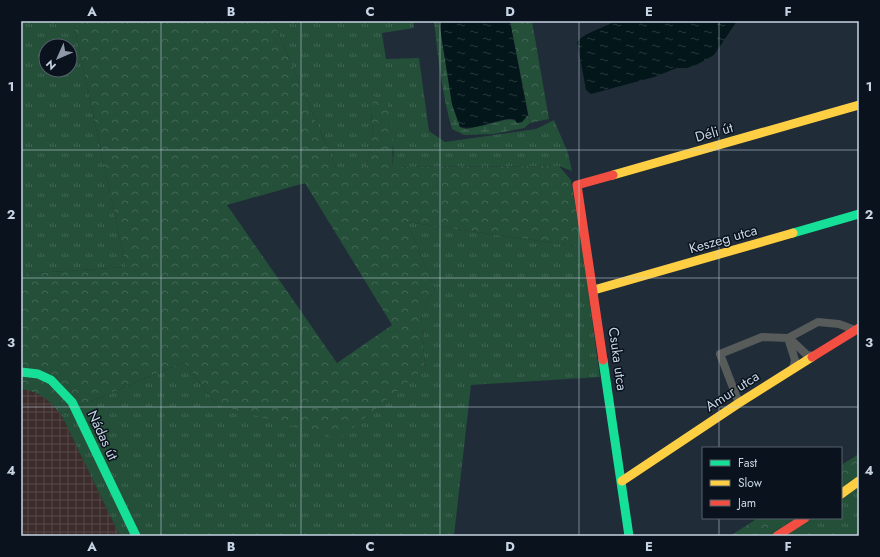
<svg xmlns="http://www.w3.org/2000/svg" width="880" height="557" viewBox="0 0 880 557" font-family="Jost,sans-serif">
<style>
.industrial{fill:url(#industrial-grid)}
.grass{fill:url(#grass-tufts);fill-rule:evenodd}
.forest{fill:url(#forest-crowns);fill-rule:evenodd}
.wetland{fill:url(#wetland-marsh)}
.water{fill:url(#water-ripples)}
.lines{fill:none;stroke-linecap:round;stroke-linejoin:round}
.street{stroke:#575b59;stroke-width:8}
.fast{stroke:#16e098;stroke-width:9}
.slow{stroke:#ffcf43;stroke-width:9}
.jam{stroke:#f24e42;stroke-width:9}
.grid{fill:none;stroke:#c7d4e3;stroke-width:1;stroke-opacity:0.55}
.labels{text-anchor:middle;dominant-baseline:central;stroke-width:3;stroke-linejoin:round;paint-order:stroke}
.street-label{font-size:14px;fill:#c7d4e3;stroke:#0a131d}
.neatline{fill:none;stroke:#c7d4e3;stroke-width:1.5}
.grid-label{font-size:13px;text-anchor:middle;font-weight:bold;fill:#c7d4e3}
</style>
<defs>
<pattern id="industrial-grid" width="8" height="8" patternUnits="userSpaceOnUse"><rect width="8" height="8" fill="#3c2c2b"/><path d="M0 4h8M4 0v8" fill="none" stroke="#574a4a"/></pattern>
<pattern id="grass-tufts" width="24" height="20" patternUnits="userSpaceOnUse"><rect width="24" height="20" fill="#244f39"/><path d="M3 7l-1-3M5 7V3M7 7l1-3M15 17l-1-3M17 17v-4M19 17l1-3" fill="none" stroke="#426756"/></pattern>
<pattern id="forest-crowns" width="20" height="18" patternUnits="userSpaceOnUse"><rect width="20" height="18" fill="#244f39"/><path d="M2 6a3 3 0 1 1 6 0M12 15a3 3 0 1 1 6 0" fill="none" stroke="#426756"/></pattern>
<pattern id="wetland-marsh" width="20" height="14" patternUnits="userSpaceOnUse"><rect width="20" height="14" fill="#244f39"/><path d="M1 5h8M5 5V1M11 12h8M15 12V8" fill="none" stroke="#426756"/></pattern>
<pattern id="water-ripples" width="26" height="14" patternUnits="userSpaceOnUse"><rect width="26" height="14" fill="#03171a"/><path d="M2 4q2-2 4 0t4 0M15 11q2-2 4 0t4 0" fill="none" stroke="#26383b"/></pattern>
</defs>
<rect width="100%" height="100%" fill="#202c38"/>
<path class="industrial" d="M21,389l15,2 9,6 16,17 59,122h-99z"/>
<path class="grass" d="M21,21h52l53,246 -105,7zM46,46h24v24h-24z
M273,21h140l1,7 -32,5 4,26 33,-1 10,73 16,11 91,-13 18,-9 14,33 4,18 -13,-5 -167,1 2,-17 -19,-53 -4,14 2,24 -7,33h-30z
M407,222l175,25 18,130 -129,8 -17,151h-334l-59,-122 123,-52 33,43 208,-37 -4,-56 14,-22z
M859,476v60h-93l30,-18h45v-30z"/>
<path class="forest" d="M73,21h200l63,147 30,-1 7,-32 -2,-24 3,-15 13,7c7,24 6,40 5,64l167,-1 12,14 11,67 -175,-25 28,68 -14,22 4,56 -86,71 -122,-34 -33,-43 -123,52c-15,-16 -18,-21 -40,-25v-115l105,-7zM305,183l87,142 -55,38 -110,-158z
M510,21h22l17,98 -19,4z
M859,454v22l-18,12v-23z
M758,518h38l-30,18h-36z"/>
<path class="wetland" d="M434,21h5l13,83 8,23c2,0 4,2 6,2 3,0 40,-9 42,-10l14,3 6,-7 2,8 -6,5 -30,6 -30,1 -12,-6c-10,-35 -14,-72 -18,-108z"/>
<path class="water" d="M439,21h71l18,94 -6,7 -5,1 -3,-4c-16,-1 -38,12 -54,8l-8,-23z
M615,21h122l-23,34 -16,9 -11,4h-10l-23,9 -63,17 -5,-4 -9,-48c9,-11 26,-13 38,-21z"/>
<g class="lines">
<path class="street" d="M788,338l7,22 -2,9
M789,338l18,17 7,1
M739,403l-19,-49 42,-17 26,1 30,-16 21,2 16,6"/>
<path class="fast" d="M793,233l66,-19
M603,360l26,176
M21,372l17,2 13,6 21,22 64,134"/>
<path class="slow" d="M613,175l246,-70
M594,290l199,-57
M622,481l117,-78 73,-46
M841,494l18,-13"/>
<path class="jam" d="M812,357l47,-29
M603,360l-26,-175 36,-10
M777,536l28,-18"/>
</g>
<path class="grid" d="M161,21v515M301,21v515M440,21v515M579,21v515M719,21v427M21,150h838M21,278h838M21,407h838M719,518v18"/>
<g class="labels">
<g class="street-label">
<text transform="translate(714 132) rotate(-16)">Déli út</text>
<text transform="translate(723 239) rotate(-16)">Keszeg utca</text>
<text transform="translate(618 359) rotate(82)">Csuka utca</text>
<text transform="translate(732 391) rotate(-33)">Amur utca</text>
<text transform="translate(103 435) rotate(65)">Nádas út</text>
</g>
</g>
<rect width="880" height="557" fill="none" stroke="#0a131d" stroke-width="44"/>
<rect x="702" y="447" width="140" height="72" fill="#0a131d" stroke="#56606c"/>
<rect x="710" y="460" width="20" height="6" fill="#16e098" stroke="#56606c"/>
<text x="738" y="467" font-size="12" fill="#c7d4e3">Fast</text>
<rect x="710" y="480" width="20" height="6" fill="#ffcf43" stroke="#56606c"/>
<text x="738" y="487" font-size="12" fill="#c7d4e3">Slow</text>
<rect x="710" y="500" width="20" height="6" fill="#f24e42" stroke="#56606c"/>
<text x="738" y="507" font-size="12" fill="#c7d4e3">Jam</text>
<g transform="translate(58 58) rotate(225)"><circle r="19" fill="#0a131d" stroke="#56606c"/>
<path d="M0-3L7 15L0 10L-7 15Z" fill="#8d99a7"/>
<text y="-6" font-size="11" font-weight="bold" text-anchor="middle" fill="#c7d4e3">N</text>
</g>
<rect x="22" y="22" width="836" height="513" class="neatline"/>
<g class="grid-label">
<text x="92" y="16">A</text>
<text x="231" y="16">B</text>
<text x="370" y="16">C</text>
<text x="510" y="16">D</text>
<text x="649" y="16">E</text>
<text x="788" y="16">F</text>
<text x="11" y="91">1</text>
<text x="869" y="91">1</text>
<text x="11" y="219">2</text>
<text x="869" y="219">2</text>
<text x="11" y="347">3</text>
<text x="869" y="347">3</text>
<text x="11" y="475">4</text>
<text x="869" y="475">4</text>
<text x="92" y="551">A</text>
<text x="231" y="551">B</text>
<text x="370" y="551">C</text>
<text x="510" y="551">D</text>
<text x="649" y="551">E</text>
<text x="788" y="551">F</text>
</g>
</svg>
